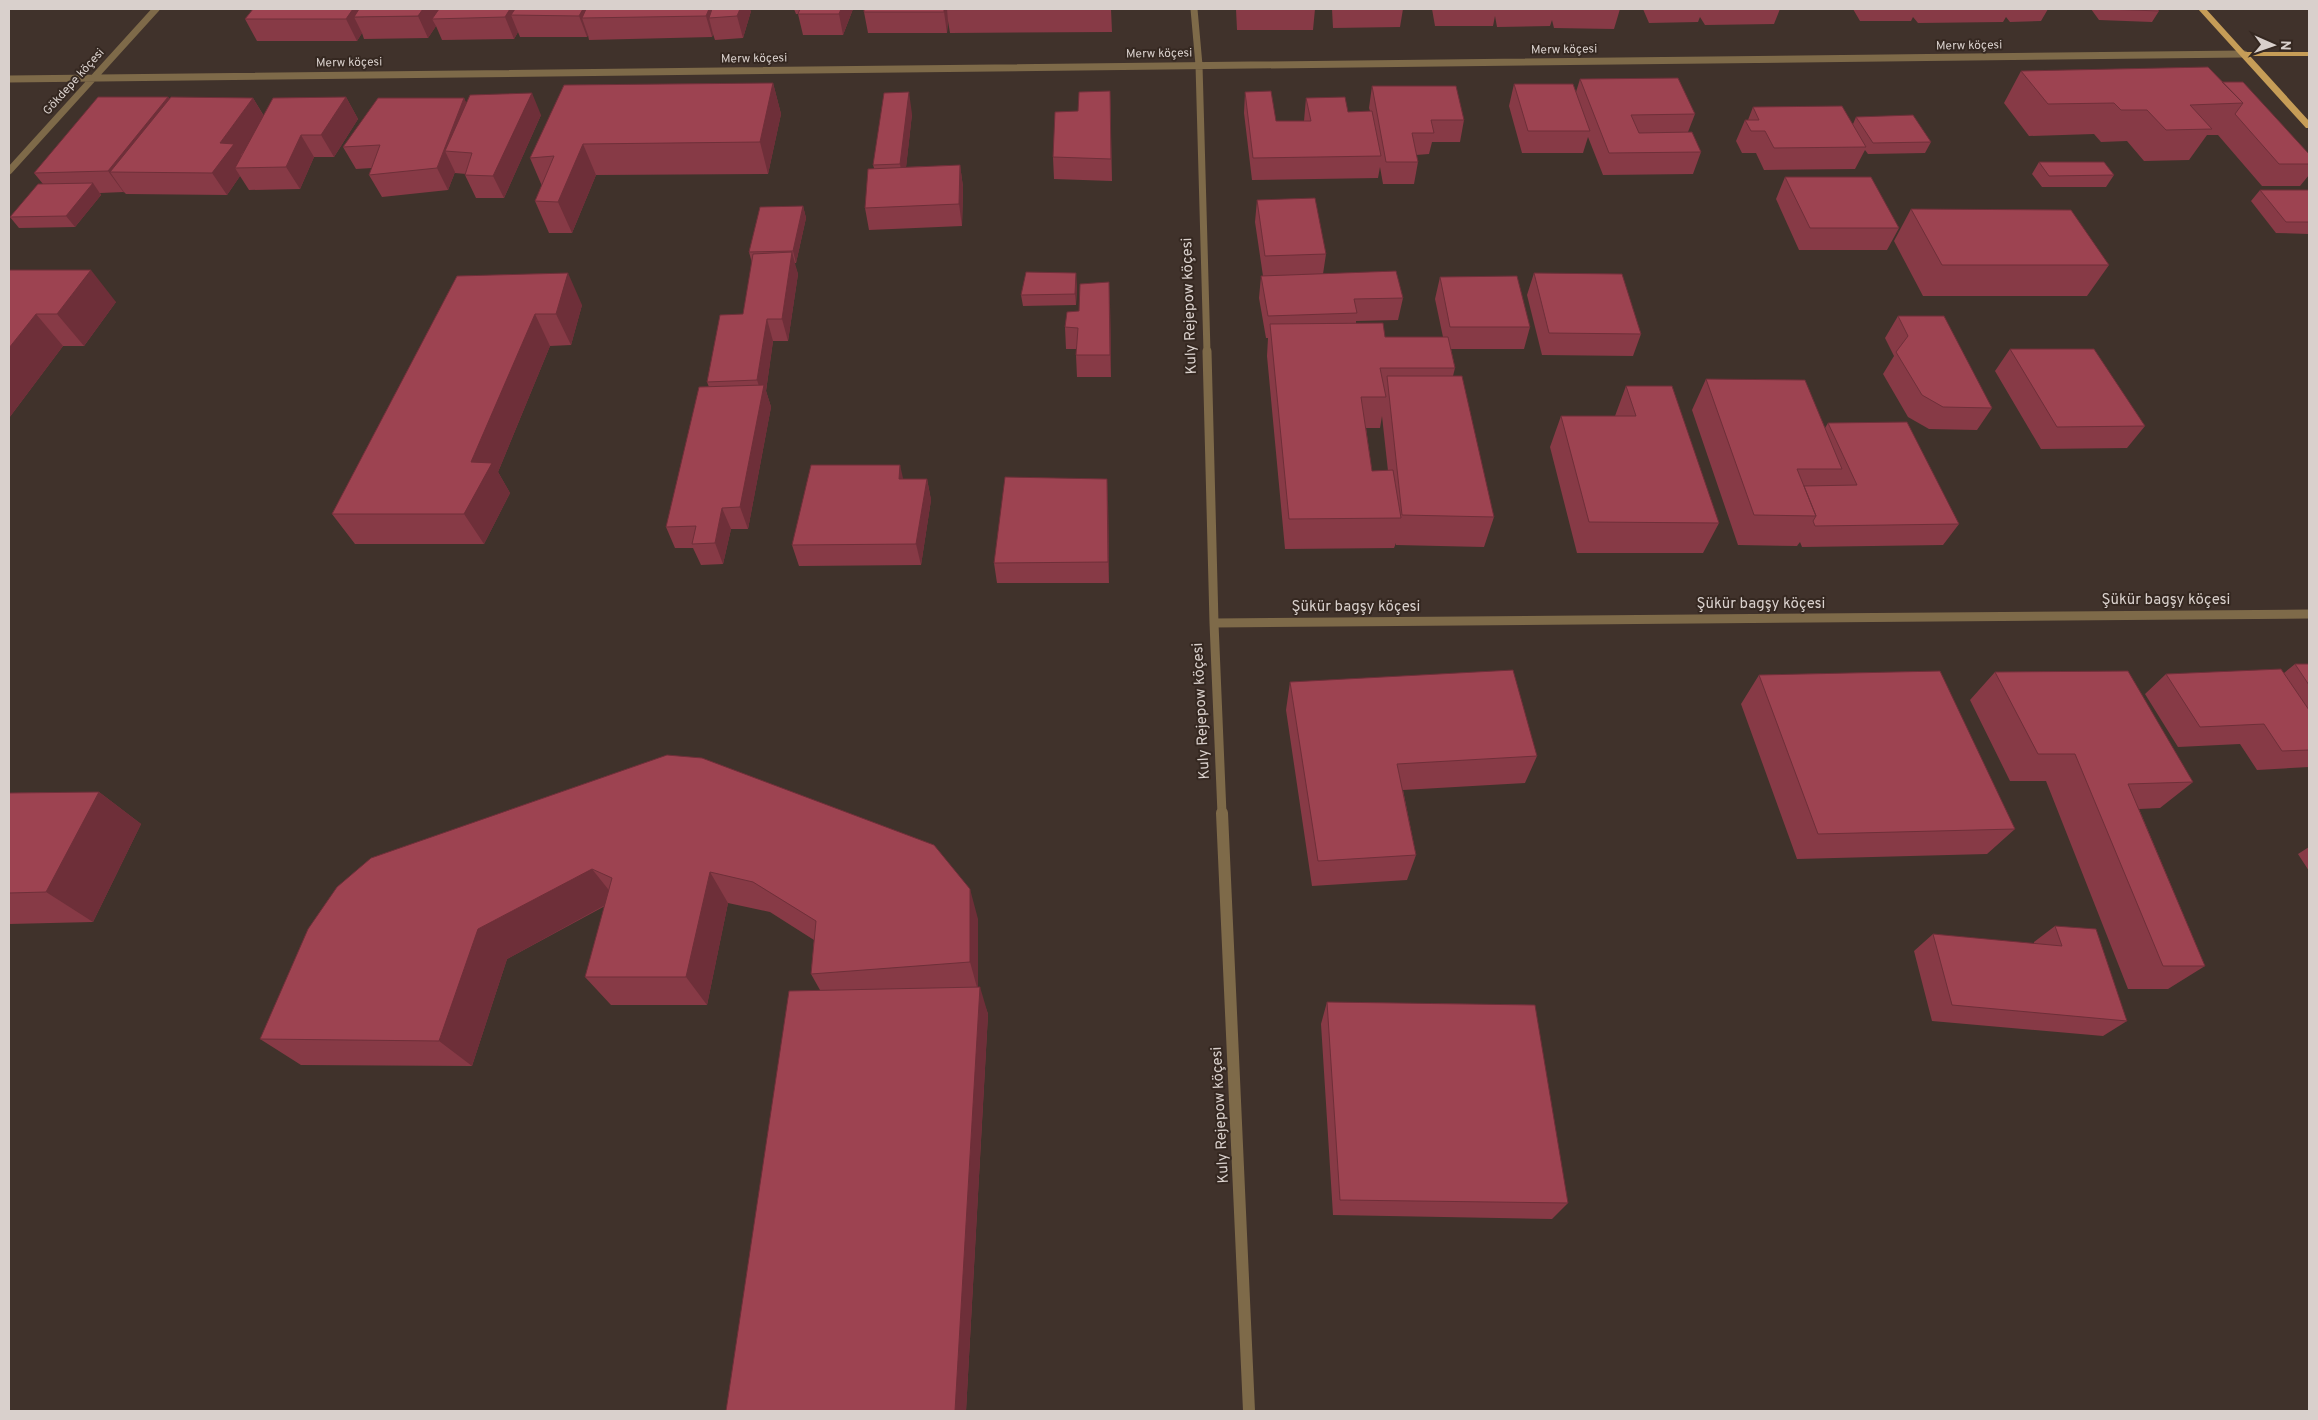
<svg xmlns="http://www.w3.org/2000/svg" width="2318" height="1420" viewBox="0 0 2318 1420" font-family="Overpass,sans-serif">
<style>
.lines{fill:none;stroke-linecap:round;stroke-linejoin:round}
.street-far2{stroke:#7e6a49;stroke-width:7}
.street-far1{stroke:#7e6a49;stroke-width:9}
.street{stroke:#7e6a49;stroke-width:12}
.primary{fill:#c69d57;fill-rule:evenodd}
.wall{fill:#873a46;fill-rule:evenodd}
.shaded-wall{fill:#6e2f39}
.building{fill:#9d4351;stroke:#6e2f39}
.labels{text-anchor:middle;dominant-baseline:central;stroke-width:4;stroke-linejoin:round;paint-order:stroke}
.far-street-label{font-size:12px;fill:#d9d0cc;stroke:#352821}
.street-label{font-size:15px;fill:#d9d0cc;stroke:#352821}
</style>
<rect width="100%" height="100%" fill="#40322b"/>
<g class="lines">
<path class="street-far2" d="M1194,9l5,56 8,287
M9,79l2235,-25
M9,171l147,-162"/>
<path class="street-far1" d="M1207,351l7,272 8,191
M1214,623l1095,-9"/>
<path class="street" d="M1222,813l27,598"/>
<path class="primary" d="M2198,9h8l39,43h64v4h-59l59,65v7h-3z"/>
</g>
<path class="wall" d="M794,9h59l-10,26h-40l-5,-21h-2z
M864,9h247l1,23 -162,1 -2,-12 -1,12h-79l-4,-21z
M1236,9h79l-2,21h-76z
M1332,9h71l-3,18 -67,1z
M1432,9h188l-6,20 -60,-1 -2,-8 -2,6 -53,1 -2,-11 -2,10h-58z
M1643,9h137l-6,15 -69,1 -5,-8 -2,5 -49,1z
M1853,9h195l-7,12 -31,1 -4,-5 -3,5 -85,1 -5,-6 -2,4h-51z
M2091,9h66l2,2 -7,11 -53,-2z
M751,11l-8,27 -28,2 -2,-6 -1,3 -123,3 -1,-5 -1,2h-67l-2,-5 -4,7 -72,1 -6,-14 -8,12 -64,1 -2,-6 -5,8h-100l-12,-22z
M2021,71l201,11 87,72v21l-9,11h-38l-44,-51h-11l-18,25 -45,1 -17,-20 -26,1 -7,-8 -65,2 -25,-33z
M1580,79l115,35 -7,18 13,20 -8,22 -90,1 -15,-38 -5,16h-61l-13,-47 5,-22 62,8z
M773,83l8,31 -13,60 -172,1 -24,58h-23l-14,-32 7,-15 -12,-28z
M1372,86l92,34 -4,22h-28l-3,12 -13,1 2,7 -4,22h-31l-3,-17 -2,11 -126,2 -8,-67 1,-21 31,29h28l2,-23 42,14 22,-1 -1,-3z
M1110,91l2,90 -58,-2 -1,-22 25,-46z
M168,97l2,2 83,-1 11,18 82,-19 12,22 -24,38h-20l-14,32 -51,1 -9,-14 -13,19 -101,-1 -2,-2 -24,1 1,2 -26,32 -56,1 -9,-11 33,-33 -9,-11z
M464,98l2,5 75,12 -37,83h-28l-11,-23 1,-1 -11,-1v-1l-7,18 -66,7 -13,-22 3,-7 -16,1 -13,-22z
M1753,107l100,17 3,-7 75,25 -6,11 -57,1 -3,-4 -10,19 -91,1 -8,-17h-14l-6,-12 9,-21h3z
M912,114l-6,53 54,-2 3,22 -1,39 -93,4 -4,-22 9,-40 -1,-3z
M2039,162l75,13 -8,12h-64l-10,-13z
M1785,177l114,51 -12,22h-88l-23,-51z
M2260,190h49v44l-33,-1 -25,-32z
M1257,200l69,54 -3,20 80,24 -5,22 -42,1v3l29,13h58l-8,-38 5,-22 90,50 -6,22h-73l4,19 -2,8 41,141 -10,30 -88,-2v-2l-2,5 -109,1 -18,-193 1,-18h-2l-7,-40 2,-22h2l-8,-54zM1382,416l6,55h-16l-6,-43h14z
M803,206l3,12 -10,45h-2l4,11 -10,67h-15l-7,50 5,16 -23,122h-17l-8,35 -22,1 -8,-17h-18l-9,-21 43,-140 -2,-5 36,-68 9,-51 -3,-11z
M1911,209l198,56 -22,31h-164l-29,-55z
M9,270l107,32 -32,44h-21l-54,72z
M1534,273l107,61 -8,22 -91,-1 -15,-60z
M457,276l125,29 -11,40 -21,1 -52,126 12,21 -26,51h-129l-23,-30z
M1077,284l-1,21 -53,1 -2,-11z
M1110,304l1,73h-34l-1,-22v-6h-10l-1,-22 14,-16z
M1898,316l94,92 -15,22 -48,-1 -21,-12 -25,-43 11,-18 -9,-18z
M2010,349l135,77 -18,22 -86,1 -46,-78z
M1706,379l119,49 3,-5 131,101 -16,21 -141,2 -2,-5 -3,4 -59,-1 -46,-135z
M1626,386l93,137 -16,30h-126l-27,-106 11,-31h54z
M903,479h24l4,21 -10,65 -122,1 -7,-21z
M1108,501l1,82h-112l-3,-20z
M2295,664h14v103l-52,3 -17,-26 -62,3 -33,-53 21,-20 118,-1z
M1995,672l198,110 -33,26 -21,1 66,157 -37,23h-40l-82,-208h-36l-40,-81z
M1759,675l256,154 -28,25 -190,5 -56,-155z
M1290,682l247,74 -12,27 -122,7 13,65 -9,25 -95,6 -26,-176z
M667,755l311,164v68l10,27 -22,397h-240l94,-421 -9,-16 3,-34 -44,-28 -42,-9 -21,102h-96l-26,-28 20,-71 -98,53 -35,107 -171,-1 -41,-26z
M99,792l42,32 -48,98 -84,2v-131z
M2309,847v24l-11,-17z
M2055,926l72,95 -24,15 -171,-15 -18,-70 19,-17 101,10v-2z
M1327,1002l241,201 -16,16 -219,-4 -12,-191z"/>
<path class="shaded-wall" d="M353,9h26l-25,8 8,16 -5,8 -11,-22z
M423,9h24l-15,10 4,7 -8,12 -10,-22z
M510,9h22l-21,6 7,17 -4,7 -9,-22z
M583,9h19l-20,9 6,17 -1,2 -8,-21z
M709,9h4l-4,9 4,16 -1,3 -6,-21z
M740,9h10l1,2 -8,27 -6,-22z
M841,9h12l-10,26 -4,-21z
M944,9h3l1,12 -1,12 -3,-21z
M773,83l8,31 -13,60 -8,-32z
M909,92l3,22 -8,72 -4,-22z
M532,93l9,22 -37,83 -11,-22z
M168,97l15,22 -73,53 14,20v1l-16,-22z
M346,97l12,22 -24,38 -13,-22z
M253,98l13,22 -25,35 7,11 -13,2 5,8 -13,19 -15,-22 8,-30z
M464,98l10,22 -29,31 10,21 -7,18 -11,-22z
M301,135l13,22 -14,32 -14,-22z
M583,144l13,31 -24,58 -14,-31z
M960,165l3,22 -1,39 -3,-22z
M93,183l8,12 -26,32 -9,-11z
M803,206l3,12 -10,45 -3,-12z
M792,252l6,22 -10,67 -6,-22z
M91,270l25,32 -32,44 -27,-32z
M568,273l14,32 -11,40 -15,-31z
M1076,273l1,11 -1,21 -1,-11z
M1109,282l1,22 1,73 -1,-22z
M36,314l27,32 -54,72v-70z
M535,314l15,32 -52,126 12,21 -26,51 -20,-30 7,-52z
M767,319l6,22 -7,50 5,16 -23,122 -8,-22 22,-112 -5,-15z
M900,465l5,22 -6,-8z
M927,479l4,21 -10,65 -5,-21z
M1107,479l1,22 1,82 -1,-21z
M722,508l9,21 -8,35 -8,-21z
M99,792l42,32 -48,98 -47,-30z
M592,869l24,30 -109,60 -35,107 -33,-25 39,-112z
M710,872l18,31 -21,102 -21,-28z
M970,889l8,30v72l-8,-29z
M980,987l8,27 -22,397h-11z"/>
<path class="building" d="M253,9h100l-7,10h-101z
M359,9h64l-5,7 -64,1z
M439,9h71l-5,8 -73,2z
M515,9h68l-4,7 -68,-1z
M586,9h123l-3,7 -124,2z
M712,9h28l-3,7 -28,2z
M800,9h41l-2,5h-41z
M864,9h80v3h-80z
M2105,9h52l2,2z
M2208,67l35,36 -53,2 22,24 -46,1 -19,-20h-26l-7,-7 -66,1 -27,-33z
M1678,78l17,36 -64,1 8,18 53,-1 9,20 -92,1 -29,-74z
M2222,82h21l66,72v10h-30l-44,-50 8,-11z
M773,83l-13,59 -177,2 -25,58 -23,-1 19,-45 -24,2 34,-73z
M1514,84h59l17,47h-62z
M1372,86h84l8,34h-33l3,13h-22l6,29h-32z
M1110,91l1,68 -58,-2 2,-45 23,-1 1,-19z
M1271,91l5,30h35l-5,-23 39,-1 3,15 24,-1 9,45 -128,2 -8,-66z
M909,92l-9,72 -27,1 11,-72z
M532,93l-39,83 -28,-1 7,-22 -27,-2 25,-56z
M98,97h70l-60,74 -74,2z
M171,97l82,1 -33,45 14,1 -22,29 -102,-1z
M346,97l-25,38h-20l-15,32 -51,1 38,-70z
M378,98h86l-27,70 -68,7 11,-30 -37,2z
M1842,106l24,41 -92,1 -9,-17h-14l-6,-11h14l-6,-13z
M1913,115l18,27 -58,1 -17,-26z
M2039,162h65l10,13 -65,1z
M960,165l-1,39 -94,4 3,-39z
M1785,177h86l28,51h-89z
M93,183l-27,33 -56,1 28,-33z
M2260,190h49v32h-23z
M1315,198l11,56 -61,2 -8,-56z
M803,206l-10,45 -44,1 11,-45z
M1911,209l160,1 38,55h-167z
M792,252l-10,67h-15l-10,61 -50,2 13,-67 23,-1 10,-60z
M9,270h82l-34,44h-21l-27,34z
M1396,271l7,27 -49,1 3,14 -89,3 -7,-40z
M1026,272l50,1 -1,21 -54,1z
M568,273l-12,41h-21l-64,148 21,1 -28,51h-132l125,-238z
M1534,273l88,1 19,60 -92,-1z
M1517,276l13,51h-80l-10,-50z
M1109,282l1,73h-34l2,-27 -13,-1 2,-15 12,-1 1,-27z
M1898,316h46l48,92 -49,-1 -21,-12 -26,-43 12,-16z
M1383,323l2,14h63l7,31h-75l6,29h-25l11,74 21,-1 8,48 -112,1 -19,-195z
M2010,349h84l51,77 -88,1z
M1387,376h75l32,141 -92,-2z
M1706,379l99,1 37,89h-45l19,47 -62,-1z
M764,385l-24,122 -18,1 -7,35 -23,1 4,-18 -30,1 33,-140z
M1626,386h46l47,137 -130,-1 -28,-106h75z
M1907,422l52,102 -144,2 -2,-5 3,-5 -12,-30 53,-1 -29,-62z
M811,465h89l-1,14h28l-11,65 -124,1z
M1005,477l102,2 1,83 -114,1z
M2295,664h14v21z
M2281,669l28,41v40l-27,1 -18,-27 -64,3 -34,-53z
M1513,670l24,86 -140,8 19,91 -98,6 -28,-179z
M1940,671l75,158 -197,5 -59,-159z
M2128,671l65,111 -65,2 77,182h-42l-88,-212h-37l-43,-82z
M667,755l35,3 232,87 36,44v73l-159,12 5,-53 -63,-39 -43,-10 -24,105h-101l27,-99 -20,-9 -114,60 -39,112 -179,-2 48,-110 29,-42 34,-29z
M99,792l-53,100 -37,1v-100z
M2055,926l41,3 31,92 -175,-16 -19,-71 129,12z
M980,987l-25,424h-229l63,-420z
M1327,1002l208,3 33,198 -228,-3z"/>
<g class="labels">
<g class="far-street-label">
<text transform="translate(1969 46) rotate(-1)">Merw köçesi</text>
<text transform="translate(1564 50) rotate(-1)">Merw köçesi</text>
<text transform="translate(1159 54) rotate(-1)">Merw köçesi</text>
<text transform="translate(754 59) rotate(-1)">Merw köçesi</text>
<text transform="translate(349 63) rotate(-1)">Merw köçesi</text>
<text transform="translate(74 82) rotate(-48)">Gökdepe köçesi</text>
</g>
<g class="street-label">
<text transform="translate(1190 306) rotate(-92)">Kuly Rejepow köçesi</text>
<text x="2166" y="600">Şükür bagşy köçesi</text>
<text x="1761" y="604">Şükür bagşy köçesi</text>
<text x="1356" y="607">Şükür bagşy köçesi</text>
<text transform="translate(1202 711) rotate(-93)">Kuly Rejepow köçesi</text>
<text transform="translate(1221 1115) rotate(-93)">Kuly Rejepow köçesi</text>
</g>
</g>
<rect width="2318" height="1420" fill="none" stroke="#d9d0cc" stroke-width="20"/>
<g transform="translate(2273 45) rotate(92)" stroke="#352821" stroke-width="4" paint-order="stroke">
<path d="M0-4L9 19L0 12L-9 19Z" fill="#d9d0cc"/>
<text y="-8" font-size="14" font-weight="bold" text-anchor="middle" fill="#d9d0cc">N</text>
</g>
</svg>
